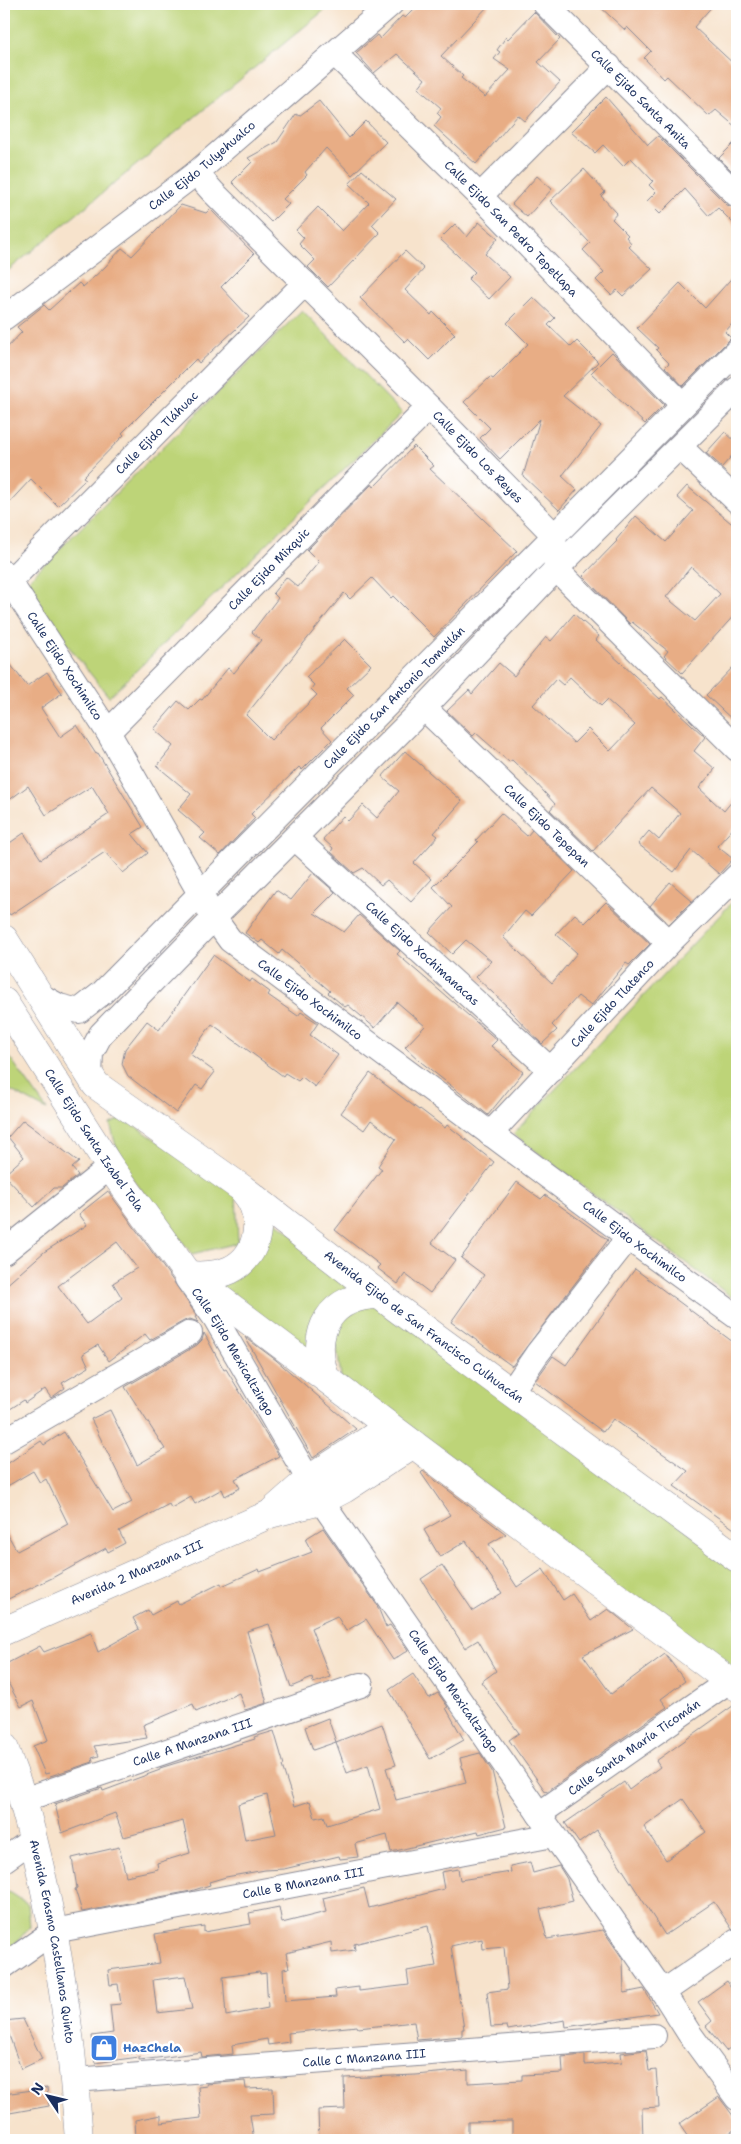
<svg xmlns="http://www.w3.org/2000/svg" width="741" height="2144" viewBox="0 0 741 2144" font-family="'Shantell Sans',sans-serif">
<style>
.green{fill:#bdd478;stroke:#6c826b}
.building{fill:#e8ad85;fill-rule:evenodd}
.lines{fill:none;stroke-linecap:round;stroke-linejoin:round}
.street-casing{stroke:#898995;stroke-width:26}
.secondary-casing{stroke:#898995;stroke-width:29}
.street{stroke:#fff;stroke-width:24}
.secondary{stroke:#fff;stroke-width:28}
.labels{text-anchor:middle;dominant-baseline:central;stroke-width:5;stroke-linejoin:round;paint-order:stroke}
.street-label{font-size:12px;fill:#1b2f5e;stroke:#fff}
.shop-label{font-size:12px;font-weight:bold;fill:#366cbe;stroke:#fff;text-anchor:start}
</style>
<rect width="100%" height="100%" fill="#fff"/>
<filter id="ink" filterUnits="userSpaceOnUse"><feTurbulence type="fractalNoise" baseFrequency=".02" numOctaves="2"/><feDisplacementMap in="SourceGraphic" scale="10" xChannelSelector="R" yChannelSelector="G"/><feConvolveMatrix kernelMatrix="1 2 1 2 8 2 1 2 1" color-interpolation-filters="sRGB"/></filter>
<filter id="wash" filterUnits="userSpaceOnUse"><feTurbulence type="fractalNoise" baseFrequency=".0096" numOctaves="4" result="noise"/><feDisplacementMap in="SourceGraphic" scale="20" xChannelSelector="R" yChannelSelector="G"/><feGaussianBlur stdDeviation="1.12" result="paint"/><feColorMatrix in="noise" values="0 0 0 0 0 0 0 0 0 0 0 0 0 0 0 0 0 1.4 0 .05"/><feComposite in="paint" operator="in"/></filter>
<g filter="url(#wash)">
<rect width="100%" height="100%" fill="#f7e3cc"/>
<path class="green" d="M14,4h318l-328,270v-262z
M302,310l100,103 -293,284 -88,-110z
M737,897v404l-224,-167z
M4,1049l43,61 -43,-23z
M123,1118l113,75 2,50 -46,11 -71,-90 -11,-40z
M251,1203l486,365v118l-394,-295 -9,-64 -12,-7 10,57 -135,-108 42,-10z
M4,1891l7,2 17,11 2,23 -17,19 -9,5z"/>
<g id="blocks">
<path class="building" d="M419,4h71l-49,52 22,20 -2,2 24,19 25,-27 -16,-11 6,-7 -3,-2 9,-13 2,2 26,-27 26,27 -22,23 22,20 -35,39 -7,-6 -42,49 -42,-38 7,-9 -4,-4 4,-5 -23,-20 7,-9 -28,-25 -23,19 -18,-20 21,-18 3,4 22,-23 3,2z
M597,4h117l-20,23 43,40v61l-21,-18 -7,6 -42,-40 -3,3 -20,-21 7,-7 -24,-24 -2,3z
M606,97l42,48 10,-9 69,69 10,3v19l-19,-19 -9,8 -24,-27 -25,25 -13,-13 9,-9 -7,-7 4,-4 -22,-23 -8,8 -20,-21 -8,8 -24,-21z
M319,101l30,37 17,-17 20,21 -34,33 -26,-27 -21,24 2,3 -24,24 6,5 -18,18 -39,-40 20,-20 -4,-4 29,-16 19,-28 3,2z
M737,140v36l-18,-18z
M584,169l21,23 -4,4 16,17 -5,6 16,16 -2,2 5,6 -3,3 24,23 -29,27 -6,-6 -6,5 -15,-15 8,-8 -21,-22 7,-7 -40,-42z
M362,170l34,29 -24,26 8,8 -52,54 -20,-20 7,-7 -16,-16 5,-6 -8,-8 22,-23 24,24 27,-28 -20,-19z
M537,176l15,13 -25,28 -15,-13z
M181,205l25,8 4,-4 44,45 -33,33 28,30 -50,46 -3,-4 -74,74 2,2 -41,42 3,2 -28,27 -27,-27 -27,29v-157l18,-19 -5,-5 27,-22 5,5 30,-27 4,4 22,-20 17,-19 10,8z
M479,222l19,16 -13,16 25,23 -21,22 -21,-20 7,-7 -35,-33 15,-15 12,13z
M405,251l19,18 -19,21 26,25 2,-3 22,22 -26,26 -21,-21 -3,3 -45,-44z
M737,272v46l-12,14 6,6 -48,48 -18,-19 4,-4 -13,-13 2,-2 -21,-20 43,-45 25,25z
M533,297l22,21 -7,7 23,22 6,-6 21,21 -35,34 38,30 -39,50 15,14 -18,20 -36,-34 17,-57 -40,40 -20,-21 10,-10 -26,-26 26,-25 3,2 35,-35 -21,-21z
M612,352l52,53 -19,19 -54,-51z
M725,432l12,11v7l-15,17 -16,-14z
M414,446l20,20 -4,3 87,82 -83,86 -41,-41 -2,2 -19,-20 -22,21 -6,-6 -98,122 25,25 46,-45 -6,-6 3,-4 -8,-8 39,-38 26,26 -24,23 7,7 -33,33 11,12 -30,30 -3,-3 -48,47 4,4 -35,37 -20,-17 5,-5 -27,-23 13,-16 -34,-28 16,-20 -19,-17 24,-28 11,9 11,-11 2,1 26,-32 6,5 27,-33 -9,-8 26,-34 -5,-5 13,-16 12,10 21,-25 -12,-12 65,-66 2,3z
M687,486l50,42v84l-55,61 -18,-17 4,-5 -36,-29 -2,2 -47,-48 34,-35 -1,-1 20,-24 30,26 27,-31 -16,-14zM691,567l29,27 -25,27 -29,-24z
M574,614l25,22 -3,4 64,59 2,-2 43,40 -11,14 21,18 -16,19 25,23 13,-16v29l-20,22 16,13 -14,15 -28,-24 -17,22 -36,-28 11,-13 10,9 21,-27 -29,-25 -58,63 -43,-41 5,-6 -20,-22 -23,-22 -3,2 -33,-29 -3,3 -26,-25 22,-21 3,4 27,-31 15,13 32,-39 5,4zM570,677l31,29 6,-6 28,25 -25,26 -22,-22 -14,14 -41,-38 23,-26 7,6z
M4,656l23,30 20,-14 15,21 -21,15 19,29 17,-12 19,29 2,-1 45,74 -11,7 16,19 -25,20 -18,-21 -95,63 -6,-9v-59l20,-14 17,26 68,-45 -17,-28 -46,29 -18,-29 -24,18z
M737,663v61l-31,-29z
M405,751l57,50 -28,32 4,3 -24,27 18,16 -21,23 -24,-22 -6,5 -18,-17 -9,5 -23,-21 2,-4 -10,-9 20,-23 5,5 15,-16 14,13 22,-27 -17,-14z
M501,813l26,23 5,-6 42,41 -43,45 -6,-5 -22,26 49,46 25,-30 -21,-19 19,-20 10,9 21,-21 44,42 -21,21 -3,-2 -35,43 -13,-10 -26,29 5,5 -15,14 -33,-34 1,-1 -34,-32 15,-16 -25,-21 -14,14 -23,-22 23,-25 -19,-20 45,-45 -2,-2z
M313,873l22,19 -21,21 30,19 15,-17 41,36 -3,3 100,86 -6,6 32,26 -35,43 -67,-53 -16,-15 20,-21 -28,-24 -22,26 -27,-23 -3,2 -17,-14 2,-2 -48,-41 -3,4 -17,-14 -3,3 -14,-10 31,-43 15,10z
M670,882l22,19 -23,23 -19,-18z
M213,955l37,27 2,-3 18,13 -2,3 30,21 3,-4 17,11 -8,12 28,20 -23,32 -13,-10 -4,4 -13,-8 -2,3 -71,-52 -22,30 25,18 -13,17 -6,-4 -20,28 -48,-37 -6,-12 3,-15 22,-28 12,9z
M370,1073l49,37 1,-1 25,19 2,-3 18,14 29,23 -62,81 23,17 -25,33 -25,-19 -7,10 -21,-16 3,-3 -45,-35 47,-61 -4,-3 18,-27 -25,-19 -7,10 -23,-17z
M23,1120l56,42 -7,6 6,7 -16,13h-8l-20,19 -30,-32 20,-18 -16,-20z
M517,1182l24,17 4,-4 63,45 -96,126 -61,-44 33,-47 -23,-17z
M108,1191l66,91 23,34 -2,1 3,5 -8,-3 -6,2 -34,19 -5,-6 -36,27 -11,-16 -15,9 6,13 -27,16 3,5 -14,10 -6,-9 -20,14 -1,-3 -20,13v-126l40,-35 43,-27 -8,-11zM117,1242l20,26 -24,15 9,15 -35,26 -29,-38z
M635,1269l102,76v186l-63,-45 14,-15 -75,-52 -10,13 -68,-51 18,-25 13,9z
M204,1333l20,37 2,-1 53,87 -44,23 5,9 -15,8 -3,-7 -27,15 -4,-7 -20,11 -2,-4 -50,27 6,12 -17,9 -2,-4 -54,30 -48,23v-73l13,23 51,-27 -22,-45 -6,4 -7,-12 -29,17v-22l37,-25 3,4 20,-13 49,80 19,-10 -41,-83 19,-9 27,55 28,-16 -40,-62 72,-42 5,-5z
M245,1337l31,23 80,69 -43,29z
M423,1471l83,63 -17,10 28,43 26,-18 20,31 9,-6 19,27 17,-12 25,20 -50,26 28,39 54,-40 20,27 -24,18 6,8 -121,85 -37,-52 10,-7 -38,-51 15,-11 -18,-31 -13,8 -44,-69 21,-14 31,46 29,-18 -36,-52 -26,16 -16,-27 26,-15 -29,-42z
M323,1528l54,77 9,22 4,-2 18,25 -15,10 -27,-41 -20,12 -9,-15 -26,12 19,49 -17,6 -1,-5 -21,9 -22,-63 -22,7 20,72 -22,7 -6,-17 -43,19 -3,-8 -50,21 4,13 -53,8 5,10 -7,2 1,4 -43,14 -1,-3 -4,1 -12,-28 15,-6 -15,-39 -12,6 -17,-32v-10l36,-19 4,6 47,-19 7,19 41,-23 -6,-11 15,-8 3,5 26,-14 2,3 42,-21 1,3 37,-17 1,3 52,-20 -7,-13z
M413,1674l16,24 9,-5 10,14 -2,1 18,32 -34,19 -41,-69z
M737,1703v224l-5,2 -18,-27 -49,33 -68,-105 -18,13 -14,-20 59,-41 5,8 31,-23 -4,-6zM683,1799l23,33 -40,28 -22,-33z
M328,1718l8,24 46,-18 14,41 -10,3 10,32 70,-17 -6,-25 20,-5 12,18 14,56 -27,7 -1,-3 -87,21 -4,-17 -32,9 3,13 -18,2 -1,-3 -55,13 -19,1 -39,7 -17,5 1,3 -19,6 -109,21 -7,-23 2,-1 -5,-30 47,-11 7,29 32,-7 -1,-6 33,-10 -7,-32 -59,16 -9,-24 -53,20 -7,-29 47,-16 1,3 57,-21v-2l95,-29 -1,-2 20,-6 10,34 -2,1 13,40 15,-5 5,17 9,-2 3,9 53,-16 -12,-44 -21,8 -11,-31 -23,8 -8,-23zM267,1795l9,39 -31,6 -7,-36z
M530,1862l3,11 26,-7 8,13 6,22 -33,8 7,30 56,-9 20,29 1,34 20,-4 14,24 -92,14 -1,-7 -57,10 -1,-4 -16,1 -4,-35 21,-3 -4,-42 -21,2 -1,-10 -31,7 13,83h-2v7l-45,4 -3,-18 -56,6 -1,-2 -69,7 1,9 -21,3 -1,-6 -35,6 1,9 -31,3 -1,-5 -35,5 -27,3v-3l-44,6 -3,-27 21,-3 -3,-28 11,-1 -3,-20 -8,1 -2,-15 52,-7 -5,-29 49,-8v6l47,-8 -2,-11 30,-6 3,16 44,-11 -3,-14 41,-10 5,20 75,-19 -3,-17 17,-3 2,11 51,-8 -1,-6zM428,1926l8,40 -29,5 2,14 -50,6v-4l-24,3 1,7 -51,4 -2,-32 6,-1 -3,-15 45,-11 1,11 23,-3 -1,-6zM259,1972l1,2 6,-1 2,35 -42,8 -3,-39zM185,1976l7,33 -35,4 -4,-33z
M727,1981l10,15v46l-11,9 -20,-25 6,-5 -14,-19z
M23,2019l19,40 -21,10 -17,-48z
M646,2050l3,21 7,-1 3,37 -17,1 1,32h-131v-19l-44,1v18h-149l-1,-30 27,-1 -1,-31 72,-3 52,-5v13l54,-3v-5l41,-2 -1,-16 23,-2v10l37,-3 -1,-9z
M245,2081l1,8 27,-1 1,26 -24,1 4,25h-118l-1,-20 26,-5v8l40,-5 -3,-31 9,-1 -1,-2z
M47,2088l2,18 -45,8v-20z
M719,2097l18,24v7l-18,12h-29l-11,-16z"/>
</g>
</g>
<g filter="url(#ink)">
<use href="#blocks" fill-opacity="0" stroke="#898995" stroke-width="1"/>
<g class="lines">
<defs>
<g id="street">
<path id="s1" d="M545,4l192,191"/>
<path id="s2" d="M335,54l145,142 203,209"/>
<path id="s3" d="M196,173l17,19 216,215 125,128 2,34 181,180"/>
<path d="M480,196l129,-130"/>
<path id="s4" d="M4,318l192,-145 195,-169"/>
<path d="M680,447l57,54"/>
<path id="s5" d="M4,573l104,159 106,186 16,22 383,285 15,13 109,79"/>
<path id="s6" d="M9,582l296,-299"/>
<path id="s7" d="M424,708l245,235"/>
<path id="s8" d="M108,732l321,-325"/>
<path id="s9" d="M295,838l256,232"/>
<path id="s10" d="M39,995l20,11 20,5 23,-18 635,-642"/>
<path d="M90,1076l1,-23 10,-19 113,-116 210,-210 132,-139 181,-180"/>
<path id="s11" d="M490,1134l179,-191 68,-67"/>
<path d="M4,1252l106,-85"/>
<path id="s12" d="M187,1279l28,39 106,183 342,491 26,41 48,65"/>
<path d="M511,1392l26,-38 91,-116"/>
<path d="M4,1441l186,-108"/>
<path id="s13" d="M23,1800l338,-115"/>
<path id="s14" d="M539,1814l190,-133"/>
<path d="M4,1860l28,-20"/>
<path id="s15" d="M4,1966l50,-35 499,-96"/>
<path d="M663,1992l74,-51"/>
<path id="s16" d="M75,2080l579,-44"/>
</g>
<g id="secondary">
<path id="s17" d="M4,939l92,146 147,104 152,118 342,251"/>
<path id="s18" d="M4,1002l106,165 78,108 549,412"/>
<path d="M188,1275c15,1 29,1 42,-5 31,-15 35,-55 14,-79"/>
<path d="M325,1377c-15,-45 4,-82 55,-82"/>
<path d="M273,1511l35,-31 81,-53"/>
<path id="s19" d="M4,1631l266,-117 51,-13 23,-12 69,-45"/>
<path id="s20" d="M4,1747c6,18 14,36 19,54 31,110 48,225 56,339"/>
</g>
</defs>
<use href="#street" class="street-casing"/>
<use href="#secondary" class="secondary-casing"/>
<use href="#street" class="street"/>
<use href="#secondary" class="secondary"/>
</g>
</g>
<defs>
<symbol id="shop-square" viewBox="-11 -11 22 22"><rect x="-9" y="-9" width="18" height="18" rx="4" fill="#3f7fe0" stroke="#fff"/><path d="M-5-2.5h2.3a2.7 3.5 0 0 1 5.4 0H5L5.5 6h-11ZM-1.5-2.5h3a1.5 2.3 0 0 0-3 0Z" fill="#fff"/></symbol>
</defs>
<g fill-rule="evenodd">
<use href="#shop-square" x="88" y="2032" width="32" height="32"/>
</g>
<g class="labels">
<g class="street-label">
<text stroke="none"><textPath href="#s1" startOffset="135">Calle Ejido Santa Anita</textPath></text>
<text stroke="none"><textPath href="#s4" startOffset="250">Calle Ejido Tulyehualco</textPath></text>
<text stroke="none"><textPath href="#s2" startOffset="248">Calle Ejido San Pedro Tepetlapa</textPath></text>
<text stroke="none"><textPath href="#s6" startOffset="210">Calle Ejido Tláhuac</textPath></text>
<text stroke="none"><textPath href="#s3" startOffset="400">Calle Ejido Los Reyes</textPath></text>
<text stroke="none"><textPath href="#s8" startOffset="229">Calle Ejido Mixquic</textPath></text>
<text stroke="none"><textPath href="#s5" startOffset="111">Calle Ejido Xochimilco</textPath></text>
<text stroke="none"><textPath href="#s10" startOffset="488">Calle Ejido San Antonio Tomatlán</textPath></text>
<text stroke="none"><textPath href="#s7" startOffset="170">Calle Ejido Tepepan</textPath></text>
<text stroke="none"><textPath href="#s9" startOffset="172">Calle Ejido Xochimanacas</textPath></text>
<text stroke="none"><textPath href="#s5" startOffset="531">Calle Ejido Xochimilco</textPath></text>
<text stroke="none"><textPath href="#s11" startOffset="179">Calle Ejido Tlatenco</textPath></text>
<text stroke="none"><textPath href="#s18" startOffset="165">Calle Ejido Santa Isabel Tola</textPath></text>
<text stroke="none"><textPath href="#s5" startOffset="936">Calle Ejido Xochimilco</textPath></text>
<text stroke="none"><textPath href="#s17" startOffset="580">Avenida Ejido de San Francisco Culhuacán</textPath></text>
<text stroke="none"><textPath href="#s12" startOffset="86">Calle Ejido Mexicaltzingo</textPath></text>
<text stroke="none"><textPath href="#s19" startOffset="145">Avenida 2 Manzana III</textPath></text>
<text stroke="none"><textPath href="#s12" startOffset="491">Calle Ejido Mexicaltzingo</textPath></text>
<text stroke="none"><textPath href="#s13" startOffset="179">Calle A Manzana III</textPath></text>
<text stroke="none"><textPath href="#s14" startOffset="116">Calle Santa María Ticomán</textPath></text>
<text stroke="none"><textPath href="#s15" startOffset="315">Calle B Manzana III</textPath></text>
<text stroke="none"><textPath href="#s20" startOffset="201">Avenida Erasmo Castellanos Quinto</textPath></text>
<text stroke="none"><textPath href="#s16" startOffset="290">Calle C Manzana III</textPath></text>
</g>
<g class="shop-label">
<text x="123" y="2048">HazChela</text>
</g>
</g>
<rect width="741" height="2144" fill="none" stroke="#fff" stroke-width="20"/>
<g transform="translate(48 2096) rotate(305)" stroke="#ffffff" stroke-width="4" paint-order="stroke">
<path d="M0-4L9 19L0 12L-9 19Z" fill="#1b2f5e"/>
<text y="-8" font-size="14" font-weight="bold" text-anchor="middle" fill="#1b2f5e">N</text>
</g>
</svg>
